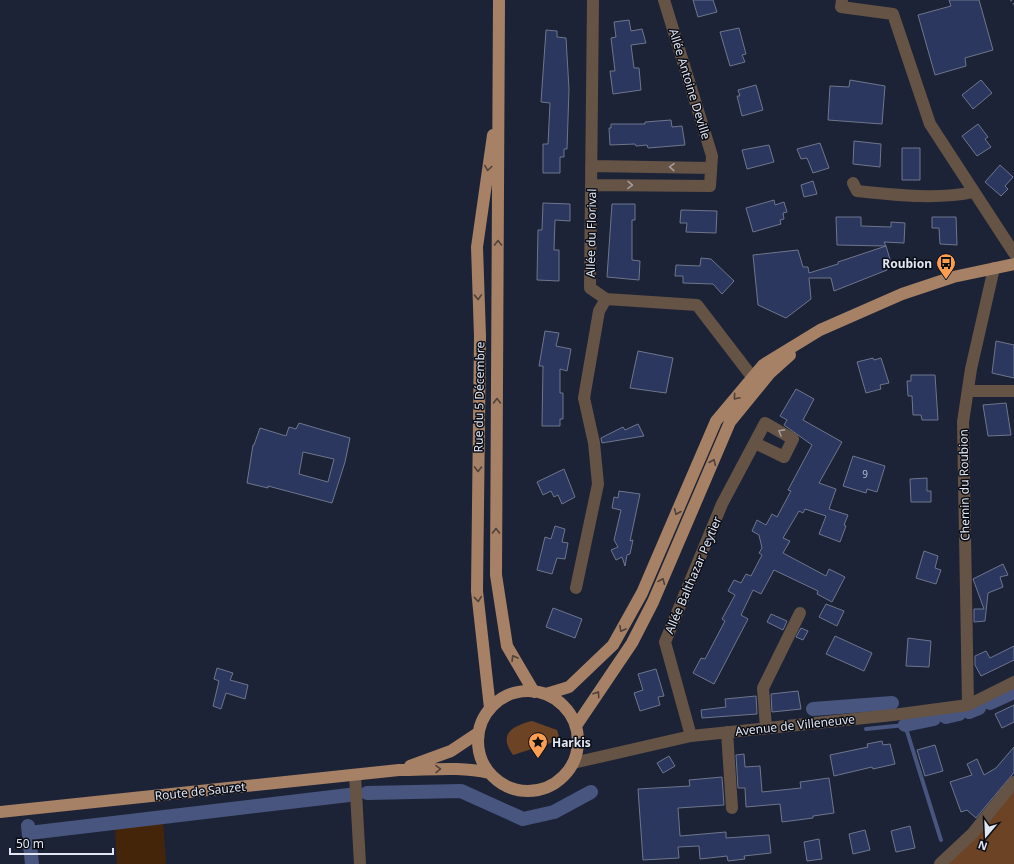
<svg xmlns="http://www.w3.org/2000/svg" width="1014" height="864" viewBox="0 0 1014 864" font-family="'Noto Sans',sans-serif">
<style>
.green{fill:#45250a}
.forest{fill:#6c4425}
.lines{fill:none;stroke-linecap:round;stroke-linejoin:round}
.stream{stroke:#48557f;stroke-width:4}
.canal{stroke:#48557f;stroke-width:14}
.building{fill:#2b375e;stroke:#6d768d;fill-rule:evenodd}
.path{stroke:#767b8c;stroke-width:2.5;stroke-dasharray:1 3;stroke-linecap:butt}
.minor{stroke:#655346;stroke-width:12}
.major{stroke:#a68166;stroke-width:12}
.oneway{stroke:#a39c9c}
.oneway2{stroke:#504139}
.labels{text-anchor:middle;dominant-baseline:central;stroke-width:3;stroke-linejoin:round;paint-order:stroke}
.number-label{font-size:10px;fill:#b4bace}
.street-label{font-size:12px;fill:#e1e6f3;stroke:#0a0d15}
.poi-label{font-size:12px;font-weight:bold;fill:#e1e6f3;stroke:#0a0d15;text-anchor:end}
</style>
<rect width="100%" height="100%" fill="#1d2336"/>
<path class="green" d="M163,820l3,44h-49l-2,-36z"/>
<path class="forest" d="M532,721l25,9 3,10 -47,15c-15,-21 -1,-29 19,-34z
M1014,791v73h-66z"/>
<g class="lines">
<path class="stream" d="M866,729l39,-4 36,115"/>
<path class="canal" d="M990,703l24,-11
M813,709l79,-6
M969,712l10,-4
M946,717l13,-3
M905,725l29,-6
M367,793l94,-2 62,28 31,-7 37,-20
M28,826l4,38
M29,833l320,-38"/>
</g>
<path class="building" d="M693,0h20l4,12 -19,5z
M949,0h30l14,50 -28,8 1,8 -31,9 -17,-60 33,-9z
M629,20l2,11 11,-2 4,14 -15,2 3,23h5l2,22 -28,4 -3,-23h5l-4,-33 5,-1 -2,-15z
M739,28l7,26 -4,1 3,7 -15,4 -10,-34z
M546,30l11,1v6l9,1 3,51 -2,60h-3v8h-4v16h-17v-29h5l2,-41 -9,-1z
M850,80l35,6 -3,38 -54,-4 2,-34 19,1z
M981,80l11,13 -19,16 -11,-14z
M756,85l7,25 -21,6 -5,-20h3l-2,-6z
M671,120l1,7 10,-1 3,19 -37,3 -1,-3 -11,1 -1,-2 -25,1 -1,-17h2v-4h34v-2z
M978,124l10,13 -3,2 6,8 -14,9 -15,-20z
M854,141l27,3 -1,23 -27,-3z
M820,143l9,25 -16,5 -6,-15 -6,1 -4,-10z
M769,145l5,17 -27,7 -5,-19z
M902,148h18v32h-18z
M1000,165l13,12 -8,9 3,3 -7,7 -16,-14z
M813,181l4,13 -13,3 -3,-12z
M774,200l1,5 9,-3 3,10 -4,1 1,6 -4,1 1,4 -28,8 -7,-24z
M543,203l27,1v17l-15,-1 -1,30h5v31l-22,-1 1,-50h4z
M612,204h23v16h-3v40l8,1 -1,19 -32,-3z
M681,210l36,1 -1,22 -30,-1 1,-9h-7z
M836,217h25v9l30,1v-5l14,1 -1,20 -20,-1 2,4 -49,-1z
M932,217h24l1,28 -17,-1 -1,-16h-7z
M886,246l6,20 -5,2v2l-53,21 -3,-13h-22l2,21 -25,19 -28,-13 -5,-50 45,-5 5,17h5l1,6 29,-9v-2z
M701,258l10,1 23,22 -12,13 -9,-10 -30,-1v-7h-8l1,-11 24,1z
M545,331l14,2 -3,13 15,3 -4,22 -7,-2v24h3v26h-3v7h-18l1,-60h-4z
M996,341l18,4v33l-22,-5z
M638,351l35,7 -7,35 -36,-5z
M873,358l1,2 7,-2 8,25 -9,2 1,4 -15,4 -9,-31z
M911,375h24l3,45h-16l-1,-5h-8l-1,-19h-4l-1,-15h4z
M796,389l18,10 -11,21 39,22 -23,41 17,6 -7,20 19,6 -4,10 2,1 -6,16 -21,-8 7,-18 -21,-7 -2,4 -4,-2 -16,27 7,3 -7,12 43,23 3,-7 16,8 -13,25 -15,-8 1,-3 -44,-21 -13,24 -8,-4 -12,25 7,4 -34,65 -21,-11 8,-15 4,1 20,-38 -3,-2 13,-24 -7,-4 6,-11 7,3 5,-9 5,2 11,-21 -3,-2 3,-5 -3,-13 -7,-4 5,-11 9,5 6,-11 5,3 14,-26 -3,-1 24,-45 -28,-20 3,-5 -7,-4z
M1006,403l5,32 -23,1 -5,-31z
M299,423l51,15 -5,24 -13,41 -64,-17v2l-21,-5 6,-38h1l6,-17 26,8 3,-9 7,2zM303,452l31,7 -6,23 -29,-8z
M638,424l6,12 -42,7 -1,-5 22,-11 2,3z
M853,456l32,10 -8,26 -10,-3 -1,4 -23,-7z
M564,469l11,28 -13,7 -4,-9 -4,2 -3,-6 -8,4 -6,-13z
M927,478v13h4v11h-20l-1,-23z
M619,491l21,3 -10,47 3,-1 -3,14 -3,1 -2,11 -3,-9 -6,3 -5,-10 7,-3 -4,-7 7,-30 -9,-2 2,-11 4,1z
M555,526l10,3 -3,13 6,1 -3,16 -8,-1 -5,16 -15,-4 8,-33 6,2z
M924,551l14,5 -3,12 6,2 -5,14 -20,-6z
M1003,564l5,11 -8,2 3,10 -15,6 -3,28 -11,1v-13h10l-11,-30z
M826,604l18,7 -7,15 -18,-9z
M553,608l29,11 -7,19 -29,-11z
M771,614l16,7 -4,9 -16,-8z
M801,628l7,3 -5,9 -7,-3z
M835,636l37,17 -8,18 -38,-17z
M908,638l23,3 -2,26 -23,-1z
M1014,646v14l-33,16 -6,-11v-9l11,-5 4,7z
M217,668l16,5 -3,7 18,5 -3,14 -19,-6 -5,16 -8,-3 6,-25 -5,-2z
M656,669l8,27 -6,1 2,8 -20,6 -6,-18 9,-3 -5,-16z
M798,691l3,18 -29,3 -1,-18z
M756,696l1,18 -55,4 -1,-8 25,-3 -1,-8z
M1014,705v17l-12,6 -7,-14z
M882,741l1,4 7,-1 5,20 -22,5 -1,-2 -38,9 -4,-21 38,-8 -1,-3z
M935,745l8,26 -18,5 -8,-26z
M1014,747v25l-2,3 -36,43 -9,-8 -6,2 -11,-30 22,-7 -5,-11 10,-5 7,16 12,-7z
M744,754l1,13 15,-1 2,26 39,-4 -1,-6 29,-4 5,35 -21,3v2l-31,4 -2,-18 -34,3 -1,-19h-7l-2,-33z
M669,756l6,10 -12,7 -6,-10z
M722,777l2,28 -46,3 2,28 46,-4v6l43,-3 2,18 -27,3 1,3 -17,2 -1,-5 -27,3 -1,-13 -21,1 1,11 -36,2 -5,-71 52,-3 -1,-6z
M910,826l5,22 -19,4 -5,-21z
M865,830l5,20 -17,4 -4,-20z
M819,839l3,20 -15,2 -3,-19z"/>
<g class="lines">
<path class="path" d="M1011,0l3,4"/>
<path class="minor" d="M593,0l-3,288 16,11 91,6 56,73
M842,0l-1,7 52,7 37,110 84,129
M591,166l120,2
M853,183l4,8c38,4 80,9 117,1
M591,185l119,1 2,-30 -48,-156
M968,391h46
M576,588l22,-104 -4,-41 -10,-45 15,-87 7,-12
M968,705l-5,-283 8,-53 23,-101
M766,728l-3,-40 37,-75
M727,732l5,76
M691,736l-26,-94 57,-138 43,-81 28,16 -9,18 -29,-14
M573,763l118,-27 202,-21 75,-10 46,-23
M355,775l5,89
M940,864l32,-30 42,-52"/>
<path class="major" d="M499,0l-3,575 11,71 27,46
M478 741a50 50 0 1 1 100 0a50 50 0 1 1-100 0Z
M546,694l23,-7 44,-42 29,-52 74,-172 47,-56 57,-35 82,-36 51,-17 61,-13
M490,708l-13,-117 3,-255 -3,-89 16,-112
M576,726l56,-83 21,-41 77,-180 40,-49 20,-18
M410,766l41,-15 27,-18
M0,812l399,-42c30,0 61,-4 90,3"/>
</g>
<defs><path id="oneway-chevron" d="M-2-3.5L2.5 0L-2 3.5" fill="none" stroke-width="1.6" stroke-linecap="round" stroke-linejoin="round"/></defs>
<g class="oneway">
<use href="#oneway-chevron" transform="translate(672 167) rotate(-179)"/>
<use href="#oneway-chevron" transform="translate(630 185) rotate(1)"/>
<use href="#oneway-chevron" transform="translate(781 432) rotate(-151)"/>
</g>
<g class="oneway2">
<use href="#oneway-chevron" transform="translate(488 168) rotate(98)"/>
<use href="#oneway-chevron" transform="translate(498 243) rotate(-90)"/>
<use href="#oneway-chevron" transform="translate(478 297) rotate(88)"/>
<use href="#oneway-chevron" transform="translate(736 397) rotate(131)"/>
<use href="#oneway-chevron" transform="translate(497 401) rotate(-90)"/>
<use href="#oneway-chevron" transform="translate(713 462) rotate(-67)"/>
<use href="#oneway-chevron" transform="translate(478 469) rotate(91)"/>
<use href="#oneway-chevron" transform="translate(677 512) rotate(113)"/>
<use href="#oneway-chevron" transform="translate(496 531) rotate(-90)"/>
<use href="#oneway-chevron" transform="translate(662 581) rotate(-67)"/>
<use href="#oneway-chevron" transform="translate(478 599) rotate(84)"/>
<use href="#oneway-chevron" transform="translate(622 629) rotate(119)"/>
<use href="#oneway-chevron" transform="translate(514 658) rotate(-121)"/>
<use href="#oneway-chevron" transform="translate(597 694) rotate(-56)"/>
<use href="#oneway-chevron" transform="translate(438 769) rotate(-1)"/>
</g>
<defs>
<symbol id="bus-pin" viewBox="-11 -11 22 30"><path d="M0 17L-7.5 6A9.5 9.5 0 1 1 7.5 6Z" fill="#fb9e52" stroke="#0a0d15"/><path d="M-5-6H5V4H4V6H2V4H-2V6H-4V4H-5ZM-3.5-4V0h7V-4ZM-3.5 1.2v1.5H-2V1.2ZM2 1.2v1.5H3.5V1.2Z" fill="#111"/></symbol>
<symbol id="sight-pin" viewBox="-11 -11 22 30"><path d="M0 17L-7.5 6A9.5 9.5 0 1 1 7.5 6Z" fill="#fb9e52" stroke="#0a0d15"/><path d="M0-6L1.8-2.2L6-1.7L2.9 1.2L3.7 5.4L0 3.3L-3.7 5.4L-2.9 1.2L-6-1.7L-1.8-2.2Z" fill="#111"/></symbol>
</defs>
<g fill-rule="evenodd">
<use href="#bus-pin" x="935" y="252" width="22" height="30"/>
<use href="#sight-pin" x="527" y="731" width="22" height="30"/>
</g>
<g class="labels">
<g class="number-label">
<text x="865" y="474">9</text>
</g>
<g class="street-label">
<text transform="translate(690 84) rotate(73)">Allée Antoine Deville</text>
<text transform="translate(591 233) rotate(-89)">Allée du Florival</text>
<text transform="translate(479 397) rotate(-89)">Rue du 5 Décembre</text>
<text transform="translate(964 485) rotate(-91)">Chemin du Roubion</text>
<text transform="translate(693 575) rotate(-67)">Allée Balthazar Peytier</text>
<text transform="translate(795 725) rotate(-6)">Avenue de Villeneuve</text>
<text transform="translate(200 791) rotate(-6)">Route de Sauzet</text>
</g>
<g class="poi-label">
<text x="932" y="263">Roubion</text>
<text x="552" y="742" text-anchor="start">Harkis</text>
</g>
</g>
<g transform="translate(986 836) rotate(199)" stroke="#0a0d15" stroke-width="3" paint-order="stroke">
<path d="M0-3L7 15L0 10L-7 15Z" fill="#e1e6f3"/>
<text y="-6" font-size="11" font-weight="bold" text-anchor="middle" fill="#e1e6f3">N</text>
</g>
<path d="M10 848v6h103v-6" fill="none" stroke="#e1e6f3" stroke-width="2"/>
<text x="16" y="848" font-size="12" fill="#e1e6f3" stroke="#0a0d15" stroke-width="3" paint-order="stroke">50 m</text>
</svg>
